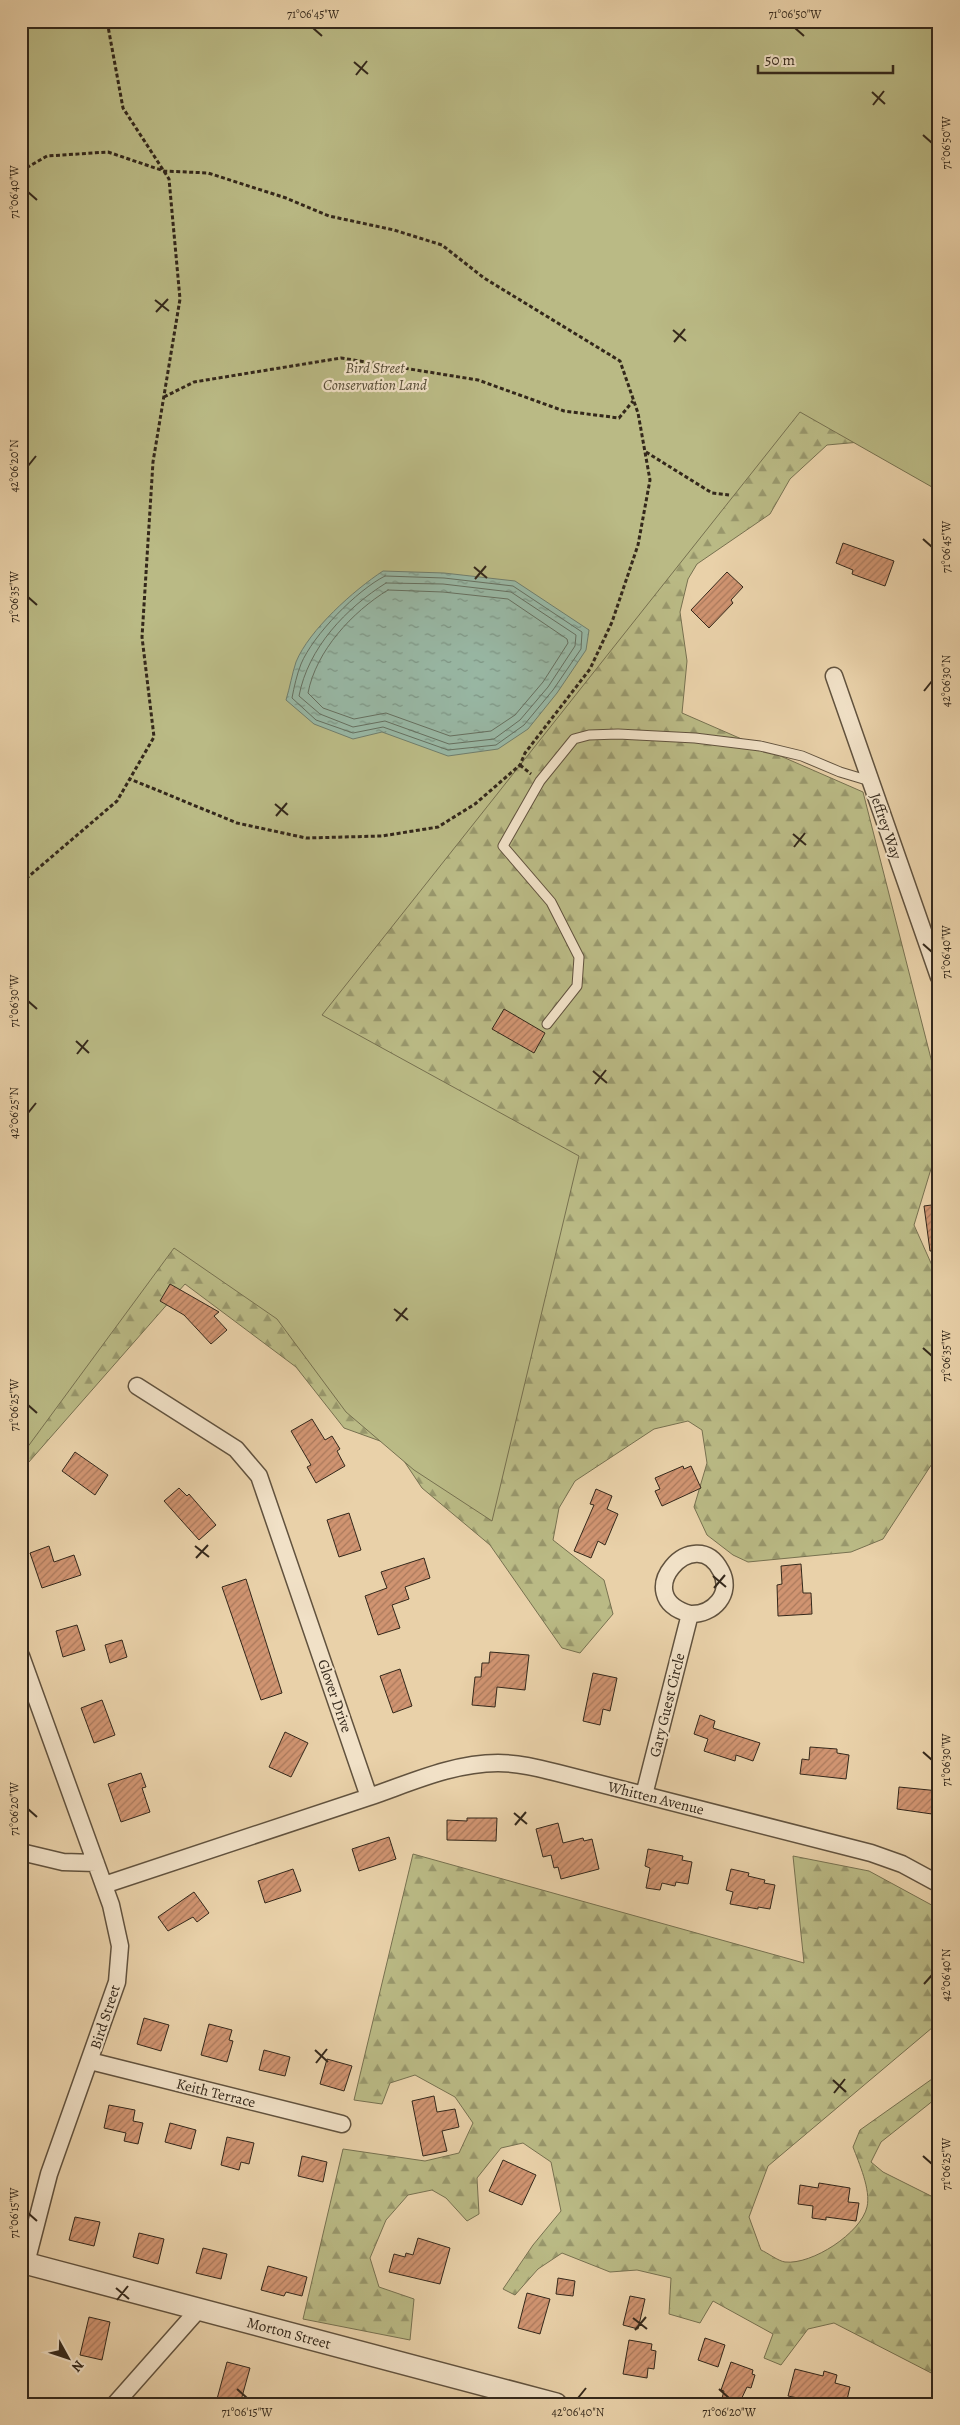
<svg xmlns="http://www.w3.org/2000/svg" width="960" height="2425" viewBox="0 0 960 2425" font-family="Alegreya,serif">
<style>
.forest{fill:url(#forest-firs);stroke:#777150}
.park{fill:#baba85;stroke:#777150}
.water{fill:url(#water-ripples);stroke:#707e6d}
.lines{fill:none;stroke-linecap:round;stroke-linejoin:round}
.shore{stroke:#667060;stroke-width:1}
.building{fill:url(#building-hatch);stroke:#34281b}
.service-casing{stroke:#61523e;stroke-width:11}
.minor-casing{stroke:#61523e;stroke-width:19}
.tertiary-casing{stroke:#61523e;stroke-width:24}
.path{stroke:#34281b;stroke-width:3;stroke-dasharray:4 2.5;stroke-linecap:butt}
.service{stroke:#f1e1c7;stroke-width:9}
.minor{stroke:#f1e1c7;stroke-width:16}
.tertiary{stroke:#f1e1c7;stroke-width:21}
.ticks{fill:none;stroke:#34281b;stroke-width:2}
.labels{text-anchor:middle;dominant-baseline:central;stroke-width:4.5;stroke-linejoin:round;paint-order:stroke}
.park-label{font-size:15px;font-style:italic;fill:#564c36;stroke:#f1e1c7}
.street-label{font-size:15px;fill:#34281b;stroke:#f1e1c7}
.neatline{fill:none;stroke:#34281b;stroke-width:2}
.ticks-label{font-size:12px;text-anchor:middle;fill:#34281b}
</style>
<defs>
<pattern id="forest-firs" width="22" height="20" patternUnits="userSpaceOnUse" patternTransform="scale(1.25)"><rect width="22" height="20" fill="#baba85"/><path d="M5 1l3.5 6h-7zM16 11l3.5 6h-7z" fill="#98976c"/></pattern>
<pattern id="water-ripples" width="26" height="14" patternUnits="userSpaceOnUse" patternTransform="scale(1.25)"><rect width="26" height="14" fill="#98b7a4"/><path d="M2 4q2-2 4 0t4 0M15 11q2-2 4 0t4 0" fill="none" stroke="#7d9585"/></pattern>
<pattern id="building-hatch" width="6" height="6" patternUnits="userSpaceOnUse" patternTransform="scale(1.25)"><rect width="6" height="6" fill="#d09471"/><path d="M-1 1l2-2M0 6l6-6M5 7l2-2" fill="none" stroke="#aa795c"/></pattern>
</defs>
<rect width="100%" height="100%" fill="#e9d1a9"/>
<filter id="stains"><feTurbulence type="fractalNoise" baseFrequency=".004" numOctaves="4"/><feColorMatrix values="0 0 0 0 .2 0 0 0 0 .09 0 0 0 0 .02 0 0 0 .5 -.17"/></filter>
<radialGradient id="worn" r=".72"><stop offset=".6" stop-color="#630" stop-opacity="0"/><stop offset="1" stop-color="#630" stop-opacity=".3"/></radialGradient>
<path class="forest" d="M21,21h918l-79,421 -33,3 -37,34 -20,35 -73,50 -9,15 -8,33 7,49 -5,52 181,79 76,298 -5,69 -20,66 25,56v172l-56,86 -32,13 -103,10 -15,-7 -26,-20 -13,-28 13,-44 -5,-33 -14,-9 -34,8 -79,52 -16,27 -6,32 51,40 9,34 -33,39 -18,-5 -72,-103 -68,-57 -28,-42 -50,-18 -48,-61 -111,-83 -164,187z
M413,1854l391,109 -11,-107 76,15 70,38v113l-171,144 -19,51 12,33c7,3 17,11 24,12 27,3 76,-29 82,-55 4,-17 -8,-44 -14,-60l7,-17 72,-51 7,12v5l-58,46 -10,20 12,10 50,25 6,5v175l-105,-54 -26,6 -27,36 -17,-7 9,-24 -60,-33 -13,22 -31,-9 2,-36 -34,-8 -27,2 -48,-19 -24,16 -23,26 -12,-6 30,-44 28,-34 -10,-49 -28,-19 -22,5 -24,30 2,36 -12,7 -21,-23 -14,-8 -24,5 -22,25 -16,38 9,29 35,12 -4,41 -107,-21 40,-170 82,12 34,-8 14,-30 -18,-26 -40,-22 -25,8 -8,21 -28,-4z"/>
<path class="park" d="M21,21h918v470l-139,-79 -478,603 257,141 -87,365 -78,-51 -68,-58 -69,-93 -103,-71 -153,208z"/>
<path class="water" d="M383,571l61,2 71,8 74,49 -3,20 -29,43 -29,36 -30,20 -50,7 -66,-24 -29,7 -39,-15 -28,-24c4,-13 6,-26 10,-38 13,-32 58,-72 87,-91z"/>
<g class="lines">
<path class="shore" d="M385,576l59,2 69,8 69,46 -1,17 -28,41 -29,35 -28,20 -48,5 -65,-23 -30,6 -37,-13 -24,-22c2,-11 5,-24 9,-34 12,-29 56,-74 84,-88z
M386,583l57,1 68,8 65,43 -1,11 -27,41 -28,33 -26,19 -45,5 -64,-23 -32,6 -33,-13 -21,-18c9,-48 47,-88 87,-113z
M388,590l55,2 65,7 59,40 1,4 -25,39 -28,33 -24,16 -41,5 -64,-23 -32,6 -31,-11 -15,-15c8,-42 44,-81 80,-103z"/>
</g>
<path class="building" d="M843,543l51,18 -9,25 -33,-12 1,-4 -17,-7z
M727,572l16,15 -12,13 2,3 -24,25 -18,-18z
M504,1009l41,24 -11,20 -42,-24z
M939,1204v47h-9l-6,-45z
M170,1284l49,28 -5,4 13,14 -16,14 -27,-29 -24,-14z
M312,1419l13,21 7,-4 8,13 -3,2 8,15 -29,17 -9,-16 4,-2 -20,-34z
M75,1452l33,23 -13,20 -33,-24z
M683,1466l1,3 7,-3 10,22 -39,18 -7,-15 5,-2 -5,-11z
M179,1488l8,8 2,-2 27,31 -17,15 -35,-39z
M596,1489l16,7 -5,13 11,5 -13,31 -7,-4 -7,17 -17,-7 20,-46 -4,-1z
M349,1513l12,37 -22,7 -12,-37z
M49,1546l5,16 20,-7 7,20 -39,13 -12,-35z
M424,1558l6,20 -25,9 4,12 -17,6 8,23 -22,7 -13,-39 22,-8 -6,-16z
M801,1564l2,29h8l1,21 -34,2 -1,-31 5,-1 -1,-18z
M246,1579l36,114 -21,7 -39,-113z
M77,1625l8,25 -22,7 -7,-26z
M122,1640l5,17 -17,6 -5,-18z
M490,1652l39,3 -4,35 -28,-3 -2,20 -23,-2 3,-28h6l1,-14h7z
M400,1669l12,37 -19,7 -13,-37z
M593,1673l24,5 -7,33 -7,-2 -3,16 -17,-4z
M102,1700l13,35 -21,8 -13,-35z
M700,1715l15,6 -2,7 47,15 -7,18 -17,-6 -1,6 -31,-10 4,-12 -14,-5z
M285,1732l23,11 -17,34 -22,-10z
M810,1747l27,2v4l12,2 -3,24 -46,-5 2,-15 7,1z
M141,1773l5,14 -4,1 8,24 -29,10 -13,-38z
M899,1787l40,4v24l-42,-6z
M467,1818h30l-1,23 -49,-1v-20l20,1z
M558,1823l5,20 20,-5 1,3 8,-2 7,30 -38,10 -3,-12 -4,1 -3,-13 -8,2 -7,-28z
M389,1837l7,22 -37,12 -7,-22z
M648,1849l35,7 -1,4 10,2 -4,22 -12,-2 -1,4 -13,-3 -2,7 -14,-2 4,-20 -5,-2z
M293,1869l8,22 -36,12 -7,-22z
M731,1869l18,4 -1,3 17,4 -1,3 11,2 -5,24 -12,-2v2l-28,-5 3,-12 -7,-2z
M194,1892l15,21 -12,9 -4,-5 -25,14 -10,-14z
M144,2018l25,7 -8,26 -24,-7z
M209,2024l23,6 -3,10 4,1 -6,21 -26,-7z
M264,2050l26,7 -5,19 -26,-6z
M327,2059l25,7 -8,25 -24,-7z
M434,2096l3,16 18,-3 4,18 -17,4 5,20 -24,5 -11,-55z
M109,2105l26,5 -2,11 10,2 -5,21 -14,-3 2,-8 -22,-5z
M170,2123l26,7 -5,19 -26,-7z
M227,2137l27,6 -5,21 -8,-2 -2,8 -18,-5z
M302,2156l25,6 -4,20 -25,-6z
M503,2160l33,15 -14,30 -33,-14z
M819,2183l31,5 -2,14 11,1 -3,18 -30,-4v3l-14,-2 1,-12 -15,-2 2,-19 18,3z
M75,2217l25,5 -6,24 -25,-6z
M139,2233l25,6 -6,25 -25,-7z
M418,2238l32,10 -10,36 -51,-12 5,-18 11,3 1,-4 7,2z
M203,2248l24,6 -6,25 -25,-6z
M268,2266l39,11 -5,19 -16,-4 -2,4 -23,-6z
M558,2278l17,3 -2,15 -17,-2z
M527,2293l23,6 -10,35 -22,-6z
M630,2296l15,3 -7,30 -15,-4z
M89,2317l21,5 -8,38 -22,-5z
M705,2338l20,7 -7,22 -20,-7z
M629,2340l23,4 -1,6 5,1 -2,18 -6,-1 -1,10 -24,-4z
M227,2362l23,6 -10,36 -23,-5z
M731,2362l22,8 -1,4 3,1 -4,13 -4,-1 -8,17 -17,-6 2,-7 -3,-1z
M795,2369l28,7 1,-5 13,4 -2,8 15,4 -4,17h-49l1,-6 -10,-2z"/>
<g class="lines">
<defs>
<path id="service" d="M547,1024l30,-38 2,-29 -28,-55 -48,-56 37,-65 34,-42 15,-4 29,-1 77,4 65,8 42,10 38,16 30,9"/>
<path id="minor" d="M834,676l105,301
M21,1656l90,249 9,41 -3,36 -68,192 -23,89
M644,1795l46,-181c23,1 43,-20 31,-43 -26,-51 -94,26 -31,43
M369,1797c41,-14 84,-34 129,-34 20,0 40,5 60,10l313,80 31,11 37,20
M21,1852l42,10 33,1
M104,1885l265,-88 -110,-321 -23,-27 -99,-63
M90,2061l252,63
M115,2404l84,-95"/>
<path id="tertiary" d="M21,2262l535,142"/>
</defs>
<use href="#service" class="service-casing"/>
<use href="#minor" class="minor-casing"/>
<use href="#tertiary" class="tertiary-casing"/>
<path class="path" d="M21,171l26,-15 61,-4 56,19 44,2 78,25 43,18 65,14 48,15 42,33 136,83 18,52 12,67 -12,65 -26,77 -22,47 -65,84 -5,12 -45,39 -37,23 -56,9 -76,2 -69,-15 -107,-44
M164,397l30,-15 147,-24 137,22 86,31 55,7 14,-17
M646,452l66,41 17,2
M520,765l11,9
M21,883l96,-82 37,-64 -12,-100 11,-175 27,-163 -11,-120 -46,-71 -16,-87"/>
<use href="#service" class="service"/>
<use href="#minor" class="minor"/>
<use href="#tertiary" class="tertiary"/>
</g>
<path class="ticks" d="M313,28l9,8M795,28l9,8M354,62l14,12M356,75l11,-14M872,92l13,12M873,105l11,-14M923,135l9,8M28,192l9,8M155,300l14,11M156,312l12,-13M673,330l13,11M674,342l11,-13M28,466l8,-10M923,539l9,8M474,567l13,11M475,579l11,-13M28,597l9,8M924,691l8,-10M275,804l13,11M276,816l11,-13M793,834l13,11M794,847l11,-14M923,944l9,8M28,1001l9,8M76,1041l13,12M77,1054l11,-14M593,1071l14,12M595,1084l11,-14M28,1113l8,-10M394,1309l14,11M396,1321l11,-13M923,1348l9,8M28,1405l9,8M195,1546l14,11M196,1558l12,-13M713,1576l13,11M714,1588l11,-13M923,1752l9,8M28,1809l9,8M514,1813l13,11M515,1825l11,-13M924,1984l8,-9M315,2050l13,12M316,2063l11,-14M833,2080l13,12M834,2093l11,-14M923,2156l9,8M28,2213l9,8M116,2288l13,11M117,2300l11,-14M633,2318l14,11M635,2330l11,-13M237,2389l10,9M719,2389l10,9M578,2398l8,-10"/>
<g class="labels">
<g class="park-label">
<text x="375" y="368">Bird Street<tspan x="375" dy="17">Conservation Land</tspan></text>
</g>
<g class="street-label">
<text transform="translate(886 826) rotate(71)">Jeffrey Way</text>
<text transform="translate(335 1696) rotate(71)">Glover Drive</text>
<text transform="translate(667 1705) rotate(-76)">Gary Guest Circle</text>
<text transform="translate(656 1798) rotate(14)">Whitten Avenue</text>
<text transform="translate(105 2017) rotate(-72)">Bird Street</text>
<text transform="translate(216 2093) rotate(14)">Keith Terrace</text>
<text transform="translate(289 2333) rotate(15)">Morton Street</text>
</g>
</g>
<rect width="960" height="2425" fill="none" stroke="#e9d1a9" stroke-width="55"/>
<g transform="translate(68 2358) rotate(130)" stroke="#f1e1c7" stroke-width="4" paint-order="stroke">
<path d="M0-4L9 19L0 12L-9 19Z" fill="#34281b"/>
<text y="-8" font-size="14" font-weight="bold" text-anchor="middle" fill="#34281b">N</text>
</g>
<path d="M758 65v8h135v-8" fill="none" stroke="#34281b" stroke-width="2.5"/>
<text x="765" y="65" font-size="15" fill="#34281b" stroke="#f1e1c7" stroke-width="4" paint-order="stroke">50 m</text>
<rect x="28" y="28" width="904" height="2370" class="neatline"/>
<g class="ticks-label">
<text x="313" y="18">71°06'45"W</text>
<text x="795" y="18">71°06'50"W</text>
<text transform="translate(946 143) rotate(-90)" y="4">71°06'50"W</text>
<text transform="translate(14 192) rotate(-90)" y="4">71°06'40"W</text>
<text transform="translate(14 466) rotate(-90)" y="4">42°06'20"N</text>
<text transform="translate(946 547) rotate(-90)" y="4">71°06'45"W</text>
<text transform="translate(14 597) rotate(-90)" y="4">71°06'35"W</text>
<text transform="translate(946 681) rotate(-90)" y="4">42°06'30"N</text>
<text transform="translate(946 952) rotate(-90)" y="4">71°06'40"W</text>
<text transform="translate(14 1001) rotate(-90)" y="4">71°06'30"W</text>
<text transform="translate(14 1113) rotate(-90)" y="4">42°06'25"N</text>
<text transform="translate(946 1356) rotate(-90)" y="4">71°06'35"W</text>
<text transform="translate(14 1405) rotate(-90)" y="4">71°06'25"W</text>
<text transform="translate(946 1760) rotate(-90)" y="4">71°06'30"W</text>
<text transform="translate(14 1809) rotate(-90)" y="4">71°06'20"W</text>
<text transform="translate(946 1975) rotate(-90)" y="4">42°06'40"N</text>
<text transform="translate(946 2164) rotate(-90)" y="4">71°06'25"W</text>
<text transform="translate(14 2213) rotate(-90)" y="4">71°06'15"W</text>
<text x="247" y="2416">71°06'15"W</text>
<text x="578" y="2416">42°06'40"N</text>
<text x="729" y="2416">71°06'20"W</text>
</g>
<rect width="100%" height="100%" filter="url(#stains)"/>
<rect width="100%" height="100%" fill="url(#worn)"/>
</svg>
